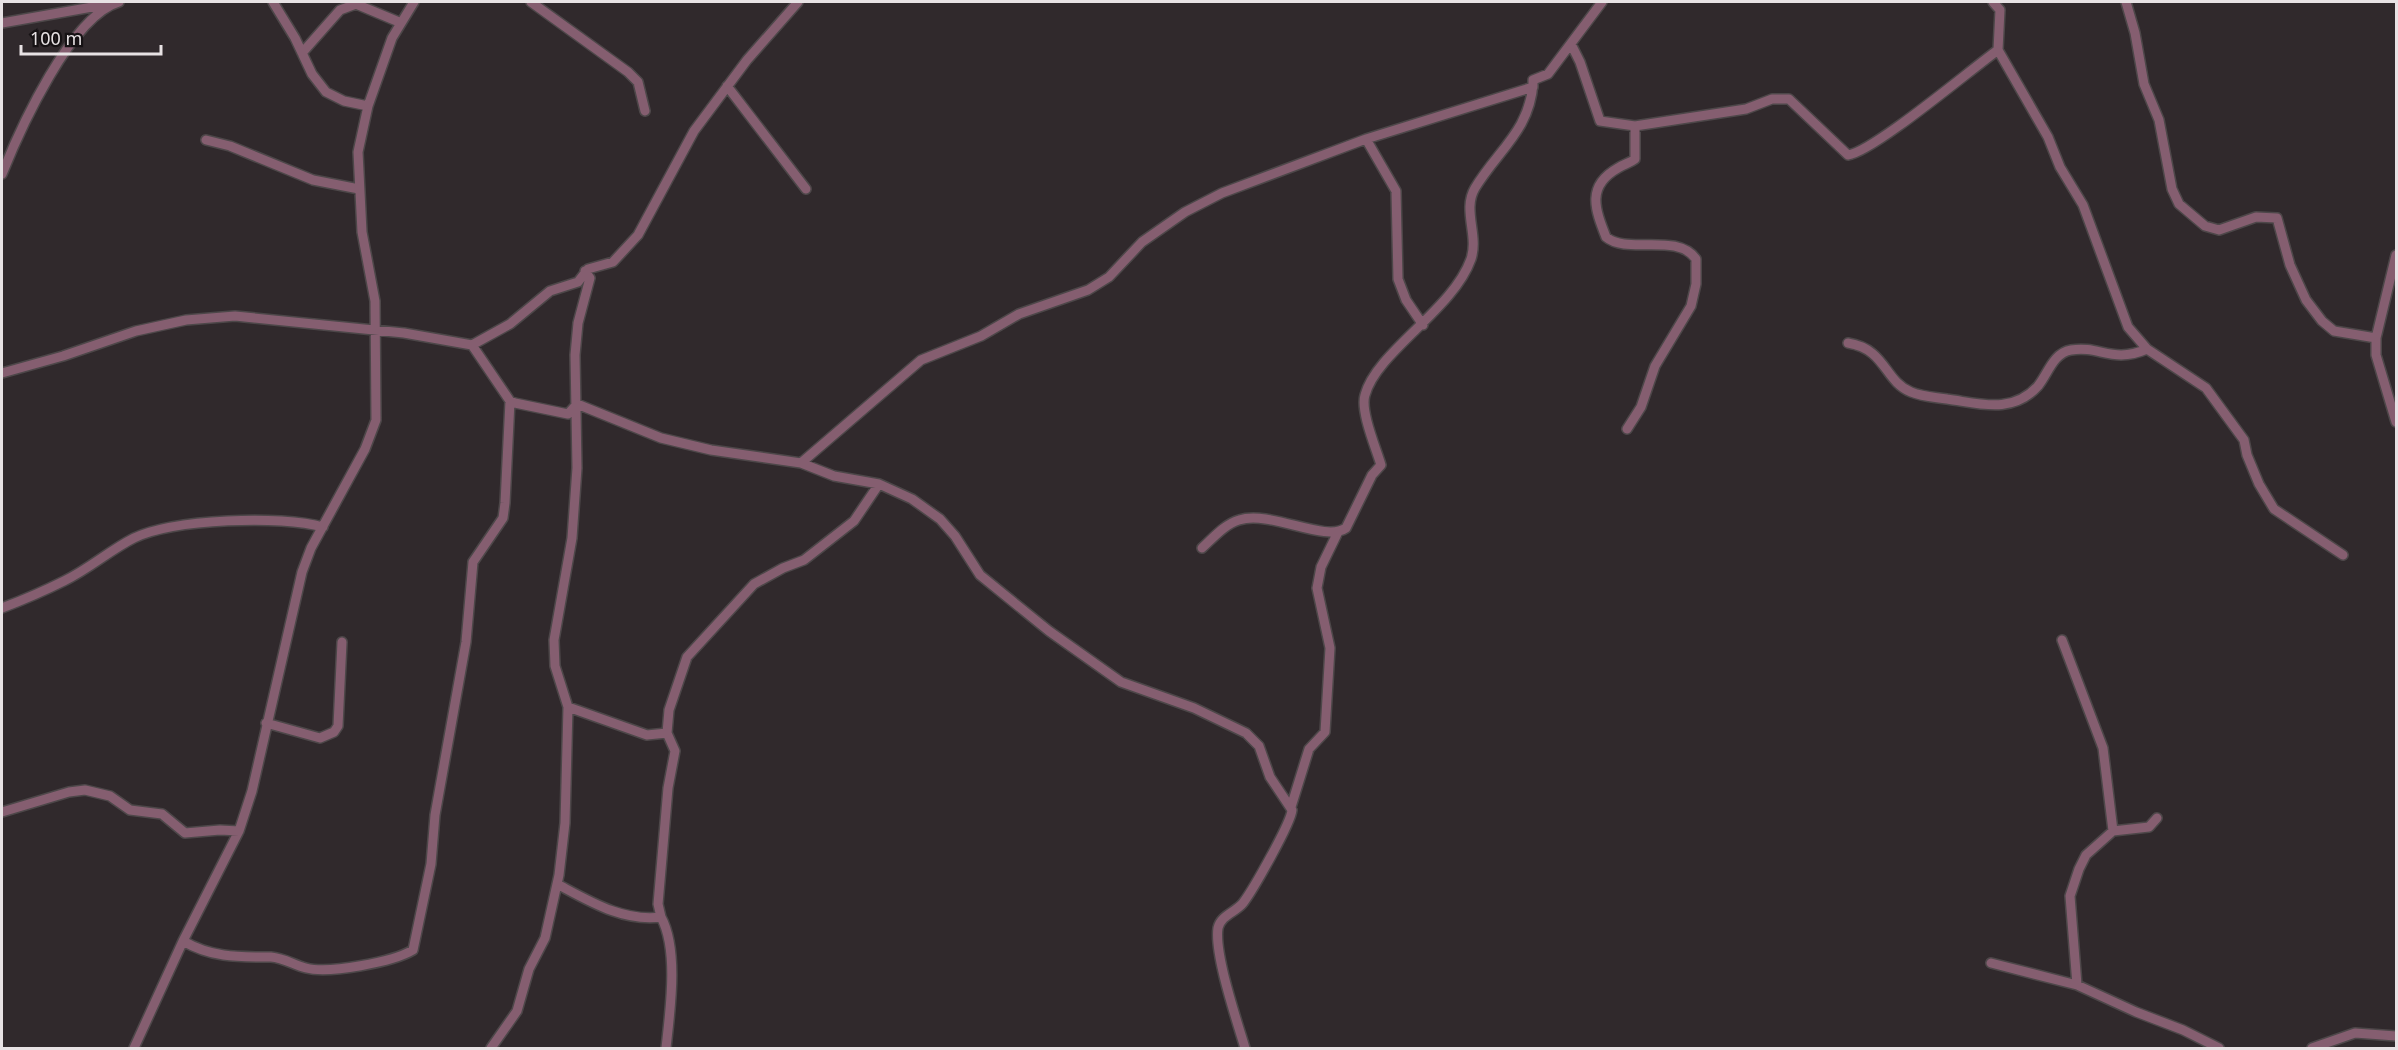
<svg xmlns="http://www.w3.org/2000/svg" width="2398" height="1050" viewBox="0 0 2398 1050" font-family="'Noto Sans',sans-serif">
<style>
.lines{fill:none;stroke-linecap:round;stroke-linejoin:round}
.street-casing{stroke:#4d4749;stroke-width:12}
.street{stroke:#855e70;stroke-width:9}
</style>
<rect width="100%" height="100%" fill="#30292c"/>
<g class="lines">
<defs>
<path id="street" d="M273,2l22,36 17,36 14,18 18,9 24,5
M531,2l97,70 10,10 7,29
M1993,2l7,8 -2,40 50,87 12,30 23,38 45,122 19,22 59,39 38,52 3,15 12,29 15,25 69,46
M2126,2l9,31 9,51 15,36 13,69 7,15 26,22 14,4 37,-13 21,1 13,47 16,35 16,21 12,10 42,7
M2,23l107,-19
M1571,44l9,18 20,59 35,5 111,-17 26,-10h17l59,56c25,-3 122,-85 150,-105
M302,53l38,-43 16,-6 43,18
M727,86l79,103
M1366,139l30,52 2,88 8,21 17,25
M206,140l24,6 83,34 46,9
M2,174c18,-45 69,-158 117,-172
M2396,255l-20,83v17l20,67
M1848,343c38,6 36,38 63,49 12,5 23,5 36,7 31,4 65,16 91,-13 10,-12 15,-33 33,-36 29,-5 41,14 76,-1
M472,345l38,-21 40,-33 28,-9 10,-13 25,-7 25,-27 56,-104 53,-71 51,-58
M2,373l61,-17 73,-25 50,-11 49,-4 169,17 68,12 38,56 5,2 53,11 9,-10 84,34 50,12 90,13 33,13 45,8 33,15 28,20 15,17 25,39 69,56 72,51 73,26 52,25 13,13 11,31 22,33c-1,13 -39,80 -49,93 -7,9 -22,12 -25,25 -4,26 19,93 27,120
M1627,429l14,-22 14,-41 36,-60 5,-22v-25c-19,-27 -69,-4 -90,-22 -11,-28 -20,-51 12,-69 6,-4 12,-5 17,-9v-33
M801,463l120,-103 60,-24 38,-22 69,-24 21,-13 33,-35 43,-30 37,-19 144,-54 167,-52v-7l15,-6 54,-72
M1202,548c11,-10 23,-24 37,-28 32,-10 86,23 107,8l26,-53 9,-10c-5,-17 -21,-54 -16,-70 12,-44 88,-85 106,-136 8,-24 -9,-49 4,-71 23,-38 55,-58 58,-105
M2,608c21,-8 42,-17 62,-27 25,-12 46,-31 70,-43 40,-19 147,-23 189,-11
M2062,640l41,108 10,83
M266,723l54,15 14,-6 4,-6 4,-84
M667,733l2,-23 18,-53 67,-73 29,-16 21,-8 50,-39 25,-37
M1291,807l18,-58 16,-17 5,-84 -13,-60 4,-21 17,-35
M2,812l67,-20 16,-2 25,6 20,14 32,4 23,19 35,-3 19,1
M557,884c32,17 66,38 104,33l-3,-13 10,-116 7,-37 -8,-18 -20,2 -79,-28
M661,917c18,33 9,94 5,131
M183,941c29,17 56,16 88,16 13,1 23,8 35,11 23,6 87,-6 107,-18l18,-86 4,-49 31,-173 7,-80 30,-44 2,-15 5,-102
M1991,963l86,22 59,27 47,18 36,18
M2077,985l-7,-89 9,-27 7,-14 27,-24 36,-4 8,-9
M134,1048l49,-107 56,-110 13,-40 50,-219 9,-24 54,-99 11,-29 -1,-119 -13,-69 -4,-80 10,-46 24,-68 22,-36
M491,1048l26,-37 12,-42 16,-31 14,-63 6,-52 3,-116 -13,-41 -1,-26 18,-102 5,-70 -2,-113 3,-32 12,-45 -5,-7
M2312,1048l43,-15 41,3"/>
</defs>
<use href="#street" class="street-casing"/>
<use href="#street" class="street"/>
</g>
<rect width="2398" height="1050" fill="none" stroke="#e7e2e4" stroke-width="6"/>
<path d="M21 45v9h140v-9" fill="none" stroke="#e7e2e4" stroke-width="3"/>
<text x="30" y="45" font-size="18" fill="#e7e2e4" stroke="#161214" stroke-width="4.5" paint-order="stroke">100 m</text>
</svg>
